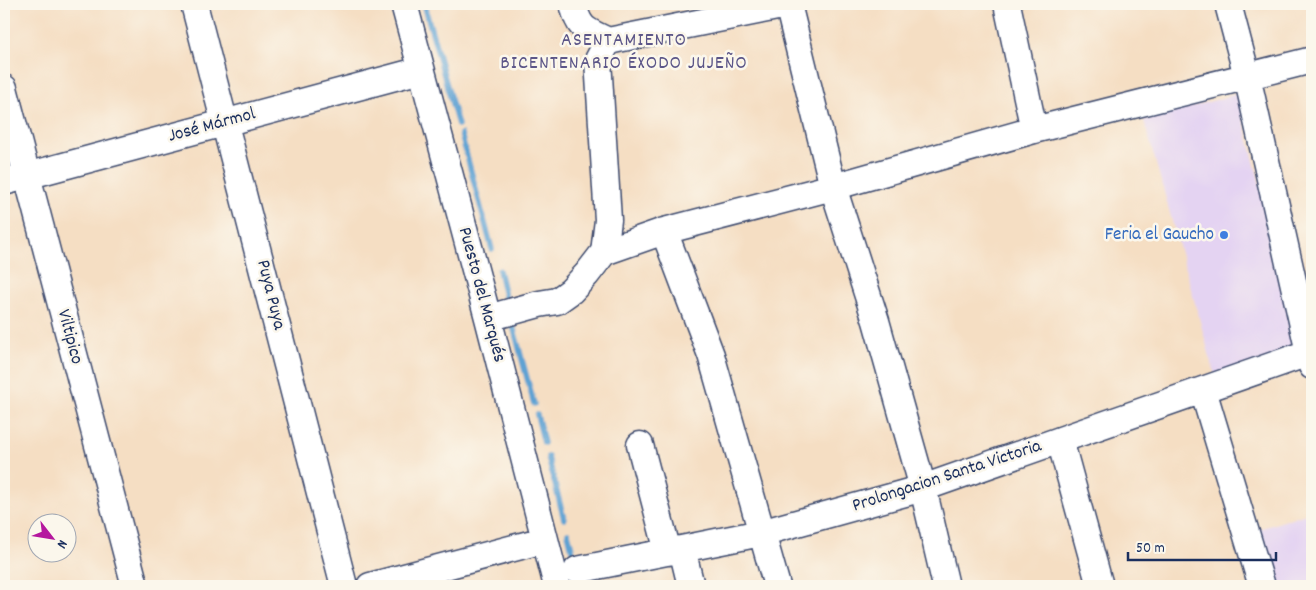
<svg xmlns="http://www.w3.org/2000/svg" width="1316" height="590" viewBox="0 0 1316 590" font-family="Dekko,sans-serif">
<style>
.built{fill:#e4d3f2}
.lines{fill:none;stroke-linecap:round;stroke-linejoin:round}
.stream{stroke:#5fa2d3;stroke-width:5.5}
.minor-casing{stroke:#3c496d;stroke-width:29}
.minor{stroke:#fff;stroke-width:26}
.shop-dot{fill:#3f7fe0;stroke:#fbf7ec;stroke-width:2}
.labels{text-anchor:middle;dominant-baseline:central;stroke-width:5;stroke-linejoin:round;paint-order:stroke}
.street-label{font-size:19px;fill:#1b2f5e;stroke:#fbf7ec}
.shop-label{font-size:19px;fill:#366cbe;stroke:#fbf7ec;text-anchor:end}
.neighbourhood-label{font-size:20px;letter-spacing:1px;fill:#5c5688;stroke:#fbf7ec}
</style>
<rect width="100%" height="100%" fill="#fbf7ec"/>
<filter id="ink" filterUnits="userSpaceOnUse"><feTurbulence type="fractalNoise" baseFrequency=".02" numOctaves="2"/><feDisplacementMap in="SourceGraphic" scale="10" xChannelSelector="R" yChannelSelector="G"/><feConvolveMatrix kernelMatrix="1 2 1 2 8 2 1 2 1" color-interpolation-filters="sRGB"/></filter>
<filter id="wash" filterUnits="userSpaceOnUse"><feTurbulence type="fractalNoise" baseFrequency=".0096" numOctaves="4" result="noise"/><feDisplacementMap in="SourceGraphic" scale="20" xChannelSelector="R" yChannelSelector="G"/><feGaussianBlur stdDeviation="1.12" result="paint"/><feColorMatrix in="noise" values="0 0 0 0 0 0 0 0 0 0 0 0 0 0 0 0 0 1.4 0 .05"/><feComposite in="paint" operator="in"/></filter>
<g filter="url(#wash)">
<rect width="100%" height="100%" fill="#f5dec3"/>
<path class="built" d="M1237,94l65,256 -87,25 -71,-255z
M1312,512v74h-38l-15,-57z"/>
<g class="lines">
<path class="stream" d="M424,4l34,121
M461,134l31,115
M499,270l8,35
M512,322l22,82
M537,415l7,28
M548,457l16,62
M568,533l8,32
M579,576l3,10"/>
</g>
</g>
<g filter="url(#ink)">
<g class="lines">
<defs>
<path id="minor" d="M194,4l150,582
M404,4l84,314 69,268
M573,4c6,26 13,26 35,37
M788,4l45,183 43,134 47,167 23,98
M1007,4l27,126
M1228,4l19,72 65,290
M4,88l131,498
M4,182l417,-112
M664,231l47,124 66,231
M604,252l4,-32 -10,-160 10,-19 184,-37
M488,318l51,-14 18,-3 14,-10 16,-17 17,-22 60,-21 169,-44 201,-57 278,-70
M1203,390l59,196
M1060,440l40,146
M640,445l28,107
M682,549l9,37
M577,570l184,-37 162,-45 385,-135
M370,586l174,-46"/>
</defs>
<use href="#minor" class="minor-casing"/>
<use href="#minor" class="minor"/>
</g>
</g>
<circle class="shop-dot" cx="1224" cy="235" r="5"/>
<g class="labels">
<g class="street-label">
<text transform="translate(212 126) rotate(-15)">José Mármol</text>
<text transform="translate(270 295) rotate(76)">Puya Puya</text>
<text transform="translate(481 295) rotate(75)">Puesto del Marqués</text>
<text transform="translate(69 337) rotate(75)">Viltipico</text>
<text transform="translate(947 477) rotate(-18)">Prolongacion Santa Victoria</text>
</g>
<g class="shop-label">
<text x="1214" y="235">Feria el Gaucho</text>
</g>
<g class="neighbourhood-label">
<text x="624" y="41">ASENTAMIENTO<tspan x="624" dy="23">BICENTENARIO ÉXODO JUJEÑO</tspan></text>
</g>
</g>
<rect width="1316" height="590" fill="none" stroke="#fbf7ec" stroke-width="20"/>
<g transform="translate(52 538) rotate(121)"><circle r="24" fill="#fbf7ec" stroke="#a1a7b3"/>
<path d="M0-4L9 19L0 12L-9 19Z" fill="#b5179e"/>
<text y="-8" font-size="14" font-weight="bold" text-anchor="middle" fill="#1b2f5e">N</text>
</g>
<path d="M1128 552v8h148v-8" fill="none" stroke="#1b2f5e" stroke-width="2.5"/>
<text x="1136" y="552" font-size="15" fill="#1b2f5e" stroke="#fbf7ec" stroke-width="4" paint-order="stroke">50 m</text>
</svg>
